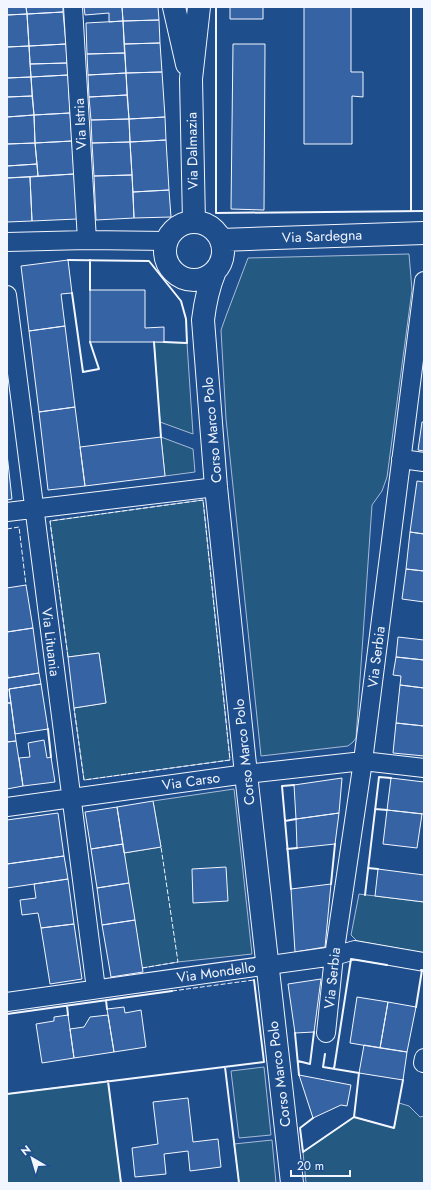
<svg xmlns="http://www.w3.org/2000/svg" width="431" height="1190" viewBox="0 0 431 1190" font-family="Jost,sans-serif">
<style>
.green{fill:#245a82;stroke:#a8bbd7}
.building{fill:#3563a3;stroke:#f2f6ff}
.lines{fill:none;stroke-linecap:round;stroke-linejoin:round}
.street-casing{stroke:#f2f6ff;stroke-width:20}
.secondary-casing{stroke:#f2f6ff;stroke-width:24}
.street{stroke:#1f4e8c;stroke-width:18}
.secondary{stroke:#1f4e8c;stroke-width:22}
.fence{stroke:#f2f6ff;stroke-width:1;stroke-dasharray:5 2;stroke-linecap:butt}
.wall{stroke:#f2f6ff;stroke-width:2}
.labels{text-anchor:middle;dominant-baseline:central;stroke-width:3;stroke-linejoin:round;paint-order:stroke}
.street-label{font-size:14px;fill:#f2f6ff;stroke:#1f4e8c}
</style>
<rect width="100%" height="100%" fill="#1f4e8c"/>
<path class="green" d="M409,254l3,36 -25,187 -5,14 -10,14 -16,233 -3,4 -5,4 -87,10 -35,-337 -5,-89 5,-14 22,-58z
M154,342l33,1 6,91 -33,-12z
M161,437l32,12 2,23 -30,4z
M203,500l27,260 -146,20 -10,-72 32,-5 -7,-50 -31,4 -18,-136z
M234,789l18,165 -74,8 -36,6 -18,-115 37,-6 -8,-46z
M359,894l65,8v51l-67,-12 -6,-6z
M264,1067l7,68 -32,3 -8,-67z
M108,1081l13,102h-114v-89z
M399,1103l10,3 11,11 4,-1v67h-118l-3,-31 51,-35 40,11z
M272,1140l4,43h-37l-5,-39z"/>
<path class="building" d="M7,7h19l1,7 -20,1z
M26,7h37v5l-36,2z
M84,7h38l1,14 -14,1v-9l-24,2z
M122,7h36l1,13 -36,1z
M230,7h33v12h-33z
M304,7h47v65h12v25l-11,-1v48h-48z
M63,12l3,32 -37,2 -2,-32z
M27,14l2,32 -22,1v-32z
M159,20l1,23 -36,1 -1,-23z
M123,21l2,32 -38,1 -1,-31z
M160,43l2,29 -36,1 -2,-29z
M66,44l1,19 -37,1 -1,-18z
M233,44h32l-1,166 -33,-1z
M29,46l2,31 -24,1v-31z
M125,53l1,20 -38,2 -1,-21z
M67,63l1,12 -37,2 -1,-13z
M162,72l3,45 -36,2 -3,-46z
M126,73l1,22 -38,2 -1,-22z
M68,75l2,38 -36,2 -3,-38z
M31,77l1,19 -25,1v-19z
M127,95l2,24 -38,1 -2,-23z
M32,96l2,19 -27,2v-20z
M70,113l2,28 -37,2 -1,-28z
M34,115l1,28 -28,1v-27z
M165,117l1,23 -36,2 -1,-23z
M129,119l1,23 -38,1 -1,-23z
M166,140l3,50 -36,2 -3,-50z
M72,141l2,33 -36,2 -3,-33z
M130,142l2,33 -38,1 -2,-33z
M35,143l2,21 -30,2v-22z
M37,164l1,12 -31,2v-12z
M74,174l3,45 -45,2 -2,-44z
M132,175l2,43 -38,2 -2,-44z
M30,177l2,44 -25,1v-44z
M169,190l2,27 -37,1 -1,-26z
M68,260l4,33 -11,1 4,32 -36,5 -8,-65z
M90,290h55v38l19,-1v15h-74z
M65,326l10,81 -36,5 -10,-81z
M75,407l10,79 -37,4 -9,-78z
M422,422h2v29l-6,-1z
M161,437l4,39 -80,10 -5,-39z
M7,454l5,45 -5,1z
M417,481l7,1v52l-14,-2z
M410,532l14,2v37l-18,-2z
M406,569l18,2v31l-22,-3z
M26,585l7,43 -26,4v-44z
M33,628l6,45 -31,5 -1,-9v-37z
M398,637l26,3v20l-28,-3z
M99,653l7,50 -32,5 -6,-51z
M396,657l28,3v28l-24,-3 1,-9 -8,-1z
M39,673l2,11 -32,5 2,14h-4v-25z
M41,684l7,45 -33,5 -6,-45z
M400,685l24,3v38l-28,-3z
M7,703h4l5,38 -9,1z
M396,723l28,3v30l-31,-3z
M44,740l3,18 4,-1 4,25 -32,4 -4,-28 11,-1 -2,-14z
M16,741l7,45 -16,3v-47z
M342,778l-3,35 -43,6 -2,-34z
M391,778l33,4v32l-37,-4z
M153,801l8,46 -37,6 -7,-46z
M117,807l6,37 -32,5 -6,-37z
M387,810l35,4 -5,34 -34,-4z
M58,813l6,43 -57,8v-44z
M339,813l-4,31 -38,4 -1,-29z
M123,844l6,39 -32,5 -6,-39z
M64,856l4,23 -61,9v-24z
M226,867l2,34 -35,2 -1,-34z
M378,869l46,6v27l-49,-6z
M68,879l6,45 -33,4 -3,-15 -16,2 -2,-15 16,-2 -2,-14z
M129,883l6,37 -33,5 -5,-37z
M331,884l-6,63 -30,5 -4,-63z
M135,920l8,52 -32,5 -9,-52z
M74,924l8,55 -32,5 -9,-56z
M321,979l-7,53 -19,1 -7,-49z
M357,997l31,5 -8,46 -30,-5z
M388,1002l28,5 -9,45 -27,-4z
M124,1007l1,6 16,-3 5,37 -32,5 -7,-43z
M68,1015l6,43 -32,5 -6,-39 18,-3v-4z
M108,1015l6,37 -40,6 -4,-29 14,-2 6,-10z
M364,1045l43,7 -4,28 -44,-7z
M299,1075l52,10 -4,21 -6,-1 -28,13z
M188,1098l5,44 25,-3 3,28 -31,4 -2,-20 -24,3 2,20 -31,3 -3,-29 26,-4 -5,-42z"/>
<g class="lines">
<defs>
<path id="street" d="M73,7l14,233
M7,242l80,-2 80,1
M7,295l89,694
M401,459l23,3
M7,512l209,-25
M7,807l239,-33 117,-13 61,7
M7,1002l327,-46 21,-6 69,12
M326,1033l8,-77 29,-195 61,-480
M423,1063l1,-5"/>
<path id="secondary" d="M174,7l13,57
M194,222l-3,-143 8,-72
M165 251a29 29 0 1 1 58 0a29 29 0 1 1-58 0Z
M221,240l203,-7
M215,271c-7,17 -10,32 -12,49l13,167 30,287 46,409"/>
</defs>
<use href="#street" class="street-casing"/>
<use href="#secondary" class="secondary-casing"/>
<use href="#street" class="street"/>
<use href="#secondary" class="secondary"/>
<path class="fence" d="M7,529l12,-2 7,58
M68,657l-18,-136 153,-21 27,260 -146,20 -10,-72
M142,968l36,-6 -17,-115
M172,991l82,-11"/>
<path class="wall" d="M216,7v206l208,-2
M411,211v-204
M68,260l81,1 32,40 5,18 1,24 -23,-1
M90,260v30
M72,293l11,79 16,-3 -9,-27
M154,342l7,95
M48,729l3,28
M375,809l12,1
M285,821l11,-2
M287,849l10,-1
M368,868l10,1
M331,884l4,-40
M291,889l-9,-103 12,-1
M365,895l14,-118 12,1
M106,1000l1,9
M67,1006l1,9
M416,1007l6,-37h-1
M7,1014l165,-23
M295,1033l4,42
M325,1054l-2,13 36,6 -5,44 40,11 9,-48
M298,1061l12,3 4,-32
M225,1067l14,116
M334,1069l17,-110 36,6
M108,1081l13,102
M7,1094l257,-32 -10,-82
M313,1118l-13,10 3,24 51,-35"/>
</g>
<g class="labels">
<g class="street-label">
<text transform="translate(80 124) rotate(-93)">Via Istria</text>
<text transform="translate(192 151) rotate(-91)">Via Dalmazia</text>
<text transform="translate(322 236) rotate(-2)">Via Sardegna</text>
<text transform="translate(212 430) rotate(-95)">Corso Marco Polo</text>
<text transform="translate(51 642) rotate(83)">Via Lituania</text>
<text transform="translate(376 657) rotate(-83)">Via Serbia</text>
<text transform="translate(244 752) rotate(-96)">Corso Marco Polo</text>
<text transform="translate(191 781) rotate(-8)">Via Carso</text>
<text transform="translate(216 972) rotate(-8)">Via Mondello</text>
<text transform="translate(332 978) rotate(-84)">Via Serbia</text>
<text transform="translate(279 1074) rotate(-97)">Corso Marco Polo</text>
</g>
</g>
<rect width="431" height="1190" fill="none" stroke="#f2f6ff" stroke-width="16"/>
<g transform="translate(32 1158) rotate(322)" stroke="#1f4e8c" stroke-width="3" paint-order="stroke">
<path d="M0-3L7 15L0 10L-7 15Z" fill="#f2f6ff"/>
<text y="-6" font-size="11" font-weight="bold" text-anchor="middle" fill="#f2f6ff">N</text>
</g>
<path d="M291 1170v6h59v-6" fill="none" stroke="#f2f6ff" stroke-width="2"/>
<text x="297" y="1170" font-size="12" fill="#f2f6ff" stroke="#1f4e8c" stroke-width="3" paint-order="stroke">20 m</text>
</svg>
